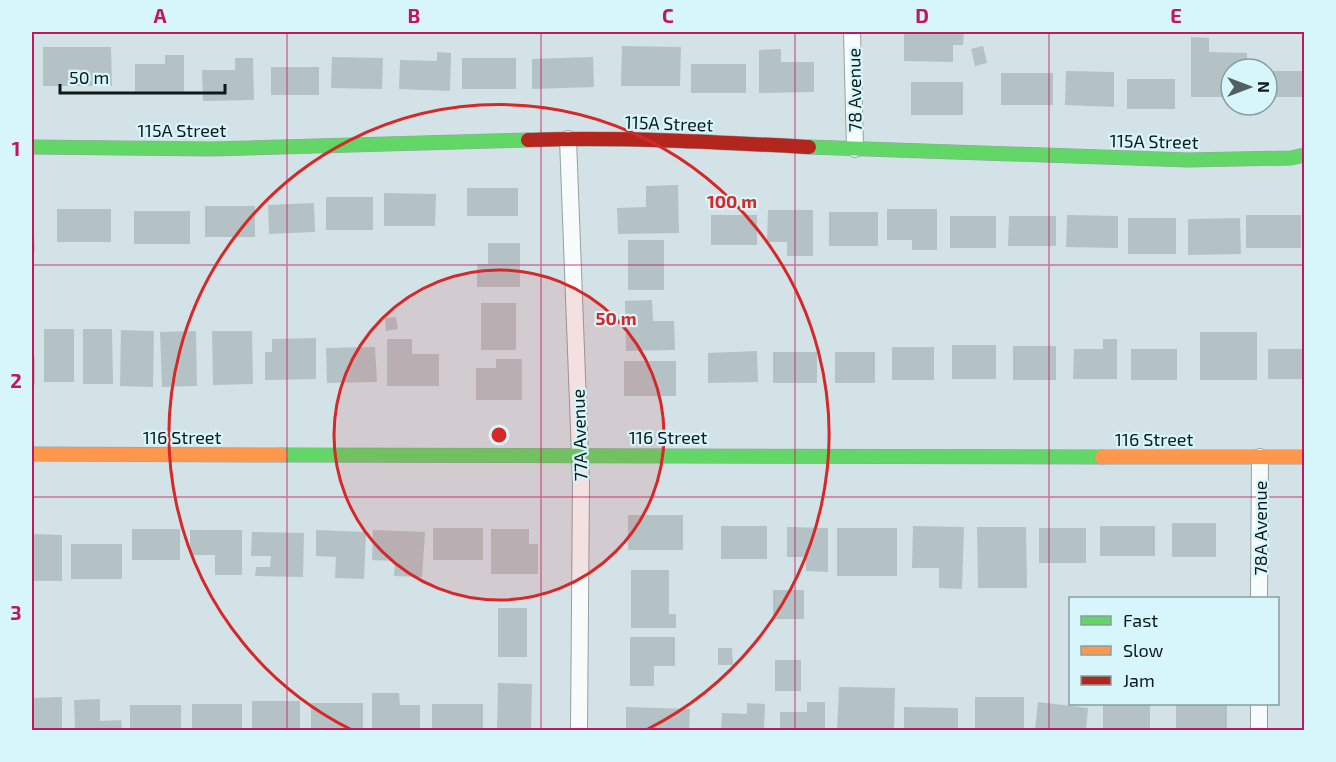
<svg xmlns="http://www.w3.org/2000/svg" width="1336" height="762" viewBox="0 0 1336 762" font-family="'Exo 2',sans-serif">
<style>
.building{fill:#b5c2c5}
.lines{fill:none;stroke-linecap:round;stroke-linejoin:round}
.street-casing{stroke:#94a1a3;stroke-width:18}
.fast-casing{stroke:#94a1a3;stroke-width:15}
.slow-casing{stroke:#94a1a3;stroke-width:15}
.jam-casing{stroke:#94a1a3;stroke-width:15}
.street{stroke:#f8fbfb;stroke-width:16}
.fast{stroke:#63d668;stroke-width:14}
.slow{stroke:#ff974d;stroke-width:14}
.jam{stroke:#b3261e;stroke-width:14}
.grid{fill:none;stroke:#c2185b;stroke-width:1.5;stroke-opacity:0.55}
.ring{fill:none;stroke:#d62828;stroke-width:3}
.labels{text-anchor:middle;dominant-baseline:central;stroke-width:4.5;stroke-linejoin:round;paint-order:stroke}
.street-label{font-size:18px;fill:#0e191a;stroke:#d7f6fb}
.centre{fill:#d62828;stroke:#d7f6fb;stroke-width:3}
.ring-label{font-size:18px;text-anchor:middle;font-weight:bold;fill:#d62828;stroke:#d7f6fb;stroke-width:4.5;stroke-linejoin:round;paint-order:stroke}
.neatline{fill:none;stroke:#c2185b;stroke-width:2}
.grid-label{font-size:20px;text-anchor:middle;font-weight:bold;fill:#c2185b}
</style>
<rect width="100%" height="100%" fill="#d2e2e6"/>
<path class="building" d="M904,32h60l-1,13h-10v17l-49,-1z
M1191,37l18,1v14l38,1v16h-16v28h-40z
M622,46l59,1 -1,39h-59z
M983,46l4,17 -12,3 -4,-17z
M43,47h68l1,39h-69z
M781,49v13h33v30l-55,1v-43z
M437,52l14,1 -1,38 -51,-2 1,-29 37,1z
M165,55h19v39h-49v-30h30z
M332,57l51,1 -1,31 -51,-1z
M593,57l1,30 -62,2v-30z
M235,58h18l1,42 -51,1 -1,-31h33z
M462,58h54v31h-54z
M691,64h55v29h-55z
M271,67h48v28h-48z
M1066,71l48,1v35l-49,-2z
M1267,71h37v26h-37z
M1001,73h52v32h-52z
M1127,79h48v30h-48z
M911,82h52v33h-52z
M678,185l1,48 -61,1 -1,-26 29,-1v-21z
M467,188h51v28h-51z
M384,193l52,1 -1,32h-51z
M326,197h47v33h-47z
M314,203l1,29 -46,2 -1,-29z
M205,206h50v31h-50z
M57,209h54v33h-54z
M887,209h50v41h-25v-10h-25z
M768,210h45v46h-26v-14h-20z
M134,211h56v33h-56z
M32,212h1l2,39h-3z
M829,212h49v34h-49z
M711,215h46v30h-46z
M1067,215l51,1v32l-52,-1z
M1246,215h55v33h-55z
M950,216h46v32h-46z
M1009,216h47v30h-48z
M1128,218h48v36h-48z
M1240,218l1,36 -53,1v-36z
M628,240h36v50h-36z
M488,243h32v44h-43v-23h11z
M652,300l1,21h21l1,29 -49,1 -1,-50z
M481,303h35v47h-35z
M396,317l2,12 -12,2 -1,-13z
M44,329h30v53h-30z
M83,329h29l1,55h-30z
M121,330l33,1 -1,56 -33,-1z
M196,331l1,55 -35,1 -2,-55z
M212,331h40l1,53 -40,1z
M1200,332h57v48h-57z
M316,338v41l-51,1v-28h7v-13z
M387,339h25v15h27v32h-52z
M1103,339h14v40h-44l1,-30h29z
M952,345h44v34h-44z
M1013,346h43v34h-43z
M375,347l2,35 -50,1 -1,-35z
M892,347h42v33h-42z
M1131,349h46v31h-46z
M1268,349h36v30h-36z
M757,351l1,31 -50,1v-30z
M773,352h44v31h-44z
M835,352h40v31h-40z
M32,357h3v28h-3z
M496,359h26v41h-46v-32h20z
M624,361h52v35h-52z
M628,515h55v35h-55z
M1172,523h44v34h-44z
M721,526h46v33h-46z
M913,526l51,1 -2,62 -23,-1v-20h-27z
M1100,526h55v30h-55z
M787,527l41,1v44l-22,-1v-14h-19z
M977,527h49l1,61h-49z
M433,528h50v32h-50z
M837,528h60v48h-60z
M1039,528h47v35h-47z
M132,529h48v31h-48z
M491,529h38v15h9v30h-47z
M190,530h52v45h-27v-20h-25z
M316,530l50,2 -2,47 -29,-1 1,-21 -20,-1z
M373,530l52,2 -3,45 -28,-1 1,-15 -23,-1z
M252,532l52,1 -1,44 -48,-1 1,-9h14l1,-11h-20z
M32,534l30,1v46h-30z
M71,544h51v35h-51z
M631,570h38v44h7v14h-45z
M773,590h31v29h-31z
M498,608h29v49h-29z
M630,637h45v29h-21v20h-24z
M718,648h14l1,17h-15z
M775,660h26v31h-26z
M498,683l34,1 -1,46h-34z
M839,687l56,1 -1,42h-57z
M372,693h27l1,12h20v25h-48z
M62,697v33h-30v-32z
M975,697h49v33h-49z
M100,699v22l21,-1 1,10h-47l-1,-30z
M252,701h48v29h-48z
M807,702h18v28h-45v-18h27z
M1038,702l50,6 -2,22h-51z
M311,703h52v27h-52z
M747,703l18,1 -1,26h-43l1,-17 25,1z
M192,704h50v26h-50z
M432,704h51v26h-51z
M1103,704h47v26h-47z
M1176,704h51v26h-51z
M130,705h51v25h-51z
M626,707l64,2 -1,21h-63z
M904,707l54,1v22h-54z"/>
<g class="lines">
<defs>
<path id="street" d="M852,32l3,117
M568,139l13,343 -2,248
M1259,598l1,-141
M1259,730v-26"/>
<path id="fast" d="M32,147l180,2 316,-9
M809,147l379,13 103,-2 13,-3
M281,455l821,2"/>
<path id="slow" d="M32,454l249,1
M1102,457h202"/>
<path id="jam" d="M528,140c94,-3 187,2 281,7"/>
</defs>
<use href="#street" class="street-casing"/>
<use href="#fast" class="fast-casing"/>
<use href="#slow" class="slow-casing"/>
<use href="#jam" class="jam-casing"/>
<use href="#street" class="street"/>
<use href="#fast" class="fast"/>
<use href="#slow" class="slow"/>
<use href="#jam" class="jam"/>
</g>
<path class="grid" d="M287,32v698M541,32v698M795,32v698M1049,32v698M32,265h1272M32,497h1272"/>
<circle cx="499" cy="435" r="165" fill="#d62828" fill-opacity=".12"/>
<g class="ring">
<circle cx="499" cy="435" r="165"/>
<path d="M352 730A330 330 0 1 1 646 730"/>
</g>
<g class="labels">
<g class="street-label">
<text transform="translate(854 90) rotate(-91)">78 Avenue</text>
<text transform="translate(669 123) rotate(2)">115A Street</text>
<text x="182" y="130">115A Street</text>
<text transform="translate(1154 141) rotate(1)">115A Street</text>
<text transform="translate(579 435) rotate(-92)">77A Avenue</text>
<text x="182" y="437">116 Street</text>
<text x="668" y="437">116 Street</text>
<text x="1154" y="439">116 Street</text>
<text transform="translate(1260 528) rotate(-90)">78A Avenue</text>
</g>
</g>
<circle cx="499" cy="435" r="9" class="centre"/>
<g class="ring-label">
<text x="732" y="208">100 m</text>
<text x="616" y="325">50 m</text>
</g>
<rect width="1336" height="762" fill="none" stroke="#d7f6fb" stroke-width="66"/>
<rect x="1069" y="597" width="210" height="108" fill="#d7f6fb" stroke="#879ea1" stroke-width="1.5"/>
<rect x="1081" y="616" width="30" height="9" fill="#63d668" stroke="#879ea1" stroke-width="1.5"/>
<text x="1123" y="627" font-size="18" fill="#0e191a">Fast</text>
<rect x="1081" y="646" width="30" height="9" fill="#ff974d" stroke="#879ea1" stroke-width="1.5"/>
<text x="1123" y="657" font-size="18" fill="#0e191a">Slow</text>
<rect x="1081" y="676" width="30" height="9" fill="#b3261e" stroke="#879ea1" stroke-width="1.5"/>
<text x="1123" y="687" font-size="18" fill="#0e191a">Jam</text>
<g transform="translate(1249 87) rotate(90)"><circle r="28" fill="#d7f6fb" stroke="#879ea1" stroke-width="1.5"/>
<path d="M0-4.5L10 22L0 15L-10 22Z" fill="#535f61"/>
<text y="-9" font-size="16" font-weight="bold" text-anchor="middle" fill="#0e191a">N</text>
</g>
<path d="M60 84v9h165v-9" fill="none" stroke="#0e191a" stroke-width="3"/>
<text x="69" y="84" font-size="18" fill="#0e191a" stroke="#d7f6fb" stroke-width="4.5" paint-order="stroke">50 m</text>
<rect x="33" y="33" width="1270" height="696" class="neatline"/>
<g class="grid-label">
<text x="160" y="23">A</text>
<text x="414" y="23">B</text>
<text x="668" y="23">C</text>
<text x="922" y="23">D</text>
<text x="1176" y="23">E</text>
<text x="16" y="156">1</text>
<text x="16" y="388">2</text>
<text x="16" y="620">3</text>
</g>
</svg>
